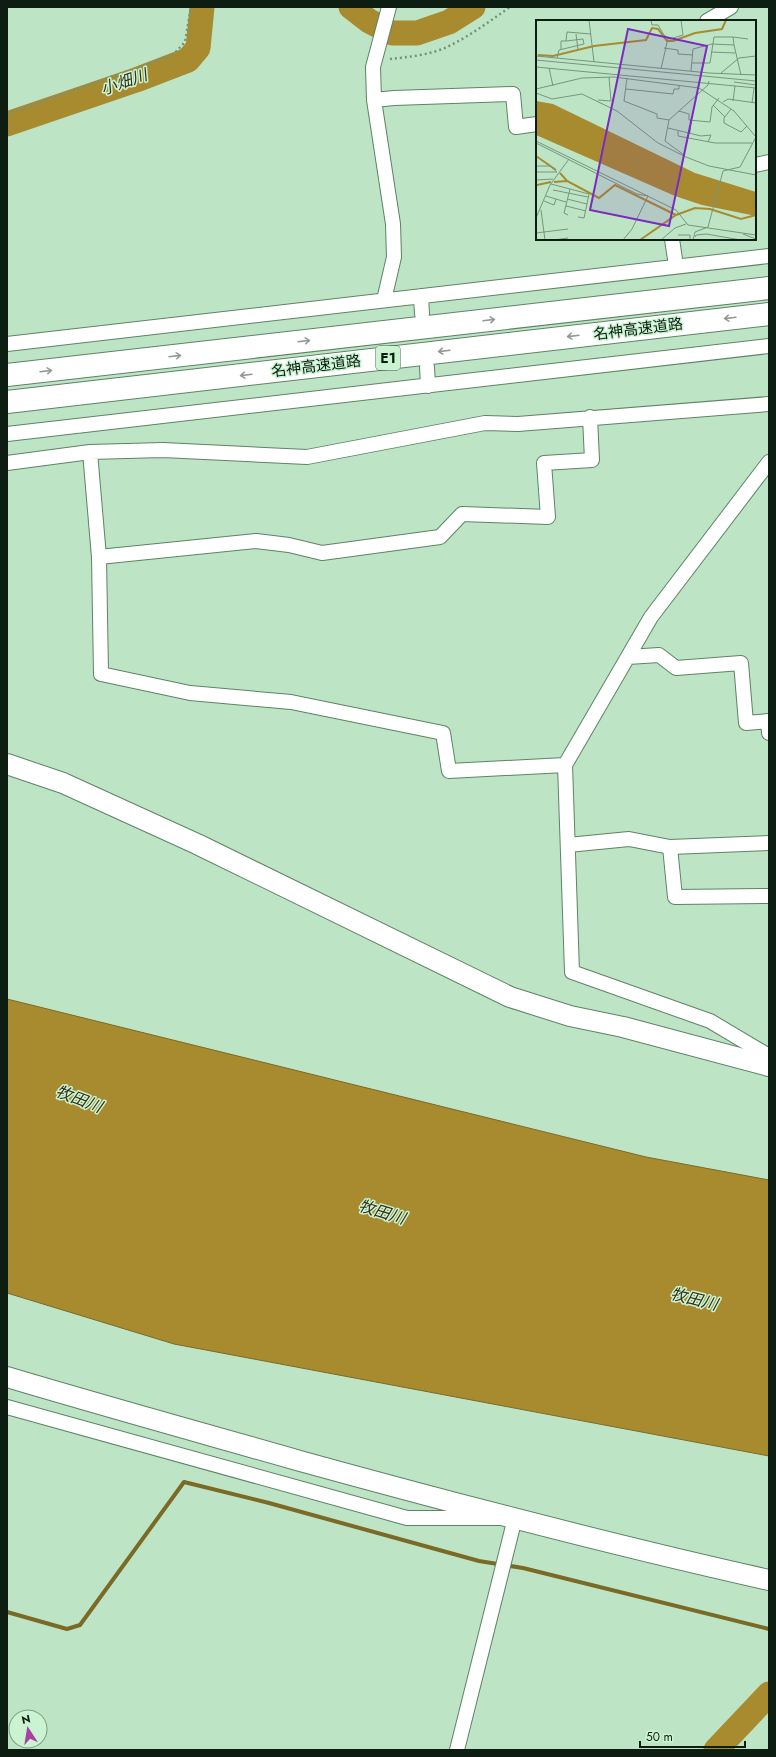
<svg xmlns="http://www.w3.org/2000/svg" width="776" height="1757" viewBox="0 0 776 1757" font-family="Jost,'Noto Sans JP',sans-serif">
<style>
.water{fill:#a98b2f;stroke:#7a6a26}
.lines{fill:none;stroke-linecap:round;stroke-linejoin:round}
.stream{stroke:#7a6a26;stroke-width:4}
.river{stroke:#a98b2f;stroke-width:25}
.street-casing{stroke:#5e8365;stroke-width:16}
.secondary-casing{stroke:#5e8365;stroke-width:22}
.highway-casing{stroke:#5e8365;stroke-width:24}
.path{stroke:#75937b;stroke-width:2.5;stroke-dasharray:2 3;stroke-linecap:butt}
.street{stroke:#fff;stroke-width:14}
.secondary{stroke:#fff;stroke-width:20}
.highway{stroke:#fff;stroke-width:22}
.oneway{stroke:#939994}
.labels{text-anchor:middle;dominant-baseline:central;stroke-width:3;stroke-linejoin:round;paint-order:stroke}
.shield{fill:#caf3d2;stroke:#465d4c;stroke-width:1}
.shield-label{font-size:14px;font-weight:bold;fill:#0e1d12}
.street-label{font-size:15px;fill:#0e1d12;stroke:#caf3d2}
.water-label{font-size:16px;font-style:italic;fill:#342d19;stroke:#caf3d2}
.inset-river{fill:none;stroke:#a98b2f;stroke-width:2}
.inset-road{fill:none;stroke:#77957d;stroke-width:1}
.view{fill:#7b2cbf;fill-opacity:0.15;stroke:#7b2cbf;stroke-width:2}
.inset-edge{fill:none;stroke:#0e1d12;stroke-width:2}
</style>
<rect width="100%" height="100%" fill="#bde5c5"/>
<path class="water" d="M7,999l639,158 123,23v276l-595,-112 -167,-51z"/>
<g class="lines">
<path class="stream" d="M7,1612l60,17 13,-4 104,-143 85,21 210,58 44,7 246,61"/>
<path class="river" d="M351,7l18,14 23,12h25l32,-11 24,-15
M7,124l129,-44 52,-20 10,-12 4,-41
M716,1750l53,-56"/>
<defs>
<path id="street" d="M707,21l24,-14
M374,100l20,-2 119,-4 3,33 21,-3
M755,165l14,-3
M672,239l4,27
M421,296l1,18
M384,300l10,-43 -1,-33 -19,-124 -1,-33 16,-60
M7,344l762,-88
M427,367l1,19
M7,434l762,-88
M90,452l9,105 2,117 89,19 101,9 152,31 6,38 116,-6
M769,462l-118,155 -86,148 7,207 138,49 59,35
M7,463l83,-11 73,-2 144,7 178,-34 33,1 251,-20
M99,557l157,-16 33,4 33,8 118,-16 22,-23 86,3 -4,-54 48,-3 -2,-43
M628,657l31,-2 17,13 65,-5 5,60 23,-2
M768,721l1,12
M568,845l61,-6 41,8 99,-4
M670,847l5,50 94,-1
M7,1407l400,111h108l-58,232"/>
<path id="secondary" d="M7,764l56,19 134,61 313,153 60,19 53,11 146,39
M7,1377c97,29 195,56 293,84 156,43 312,84 469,119"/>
<path id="highway" d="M7,375l762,-87
M7,402l762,-88"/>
</defs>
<use href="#street" class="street-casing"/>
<use href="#secondary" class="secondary-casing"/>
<use href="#highway" class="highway-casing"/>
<path class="path" d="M390,59c18,-2 40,-4 57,-12 23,-11 43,-26 63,-40
M7,114l166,-59 12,-13 6,-35"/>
<use href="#street" class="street"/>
<use href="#secondary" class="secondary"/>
<use href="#highway" class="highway"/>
</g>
<defs><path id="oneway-shaft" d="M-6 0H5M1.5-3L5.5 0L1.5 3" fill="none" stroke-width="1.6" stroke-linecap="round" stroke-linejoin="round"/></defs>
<g class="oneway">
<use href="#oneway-shaft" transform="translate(730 318) rotate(173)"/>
<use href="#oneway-shaft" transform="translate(489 320) rotate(-7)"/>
<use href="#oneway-shaft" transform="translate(573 336) rotate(173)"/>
<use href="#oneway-shaft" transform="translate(304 341) rotate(-7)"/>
<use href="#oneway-shaft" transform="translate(444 351) rotate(173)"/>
<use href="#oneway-shaft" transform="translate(175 356) rotate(-7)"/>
<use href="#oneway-shaft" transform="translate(46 371) rotate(-7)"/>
<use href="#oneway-shaft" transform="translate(246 375) rotate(173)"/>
</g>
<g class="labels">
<rect class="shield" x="376" y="346" width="24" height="24" rx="3"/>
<g class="shield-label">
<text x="388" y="358">E1</text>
</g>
<g class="street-label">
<text transform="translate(638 329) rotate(-7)">名神高速道路</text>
<text transform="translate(316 366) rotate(-7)">名神高速道路</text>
</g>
<g class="water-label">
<text transform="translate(124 82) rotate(-19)">小畑川</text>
<text transform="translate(79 1099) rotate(21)">牧田川</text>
<text transform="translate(382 1212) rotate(17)">牧田川</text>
<text transform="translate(694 1299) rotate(14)">牧田川</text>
</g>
</g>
<g transform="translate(536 20)">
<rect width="220" height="220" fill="#bde5c5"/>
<path d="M0,81l17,3 142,69 61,19v24l-54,-11 -27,-9 -139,-61z" fill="#a98b2f"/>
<path class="inset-river" d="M2,35l15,1 41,-10 52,-6 6,-12 6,1 9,12h6l22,-8 27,-4 4,-9M0,136l20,14M24,153l7,8 32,17 16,-13 61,30M18,162l13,-1M1,165l14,-3M104,220l36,-25 19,-7 15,1 31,10 15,-4"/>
<path class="inset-road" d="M53,0l5,42M115,0l1,5h6l6,10 6,4 13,-4 -2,-15M40,14l2,16M197,17l15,2M128,28l14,2v4l15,1M25,29v-8h5l1,-9 24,2M175,32l24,1M0,36l173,17 47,2M21,38l2,-8 25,-6 -1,-5 -17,2M0,40l220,21M156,43h18l4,-26h19l1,8M0,47l220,21M13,48l4,18M125,49l7,-31M155,51l2,-22 19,-5 22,1 7,30M185,53l18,-15 17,-2M91,58l-3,23 33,13v4l12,2M198,62l22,3M0,69l46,-11 32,-1 85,11 35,23 22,26M90,69l47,5 1,-5h5v-4M0,73l16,6 30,-5 35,17 41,32 28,14 23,9 47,9M62,80l13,1 -2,-24M197,81l2,-15M187,82l5,-3 28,4M216,83l2,-15M177,85l12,12M195,89l-7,9v5l17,9 6,-6M143,91l10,3v6l21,2 2,-15 7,-9M132,108l33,8 10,-1 -3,7M142,111v5l37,7h37M154,113l1,-13M0,121l140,69 12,15 68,10M0,123l101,51 11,2 -16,33 -9,11M148,135l-19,-14 4,-21 39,-35 1,-4M0,146h14l7,6M0,152h21M0,160l17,-1M15,164l38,10 -5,24 -6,-1M17,170l35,7M10,176l20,6M31,179l20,5M8,181l10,4 2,-6M30,186l20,5M5,190l4,30M32,195l-4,-2 6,-24M0,198l14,-33 19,-26M0,213l32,-4M207,214l13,5M142,215h12v5M159,217l1,-2 10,-1 35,6M18,220l14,-2M125,220l14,-12 11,-4M157,220l2,-8 13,-5 15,-56 17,-4 16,-30"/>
<path class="view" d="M92,9l79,17 -38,180 -79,-16z"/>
<rect width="220" height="220" class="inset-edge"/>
</g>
<rect width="776" height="1757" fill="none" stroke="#0e1d12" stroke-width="16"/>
<g transform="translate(28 1729) rotate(348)"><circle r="19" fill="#caf3d2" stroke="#7f9d85"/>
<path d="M0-3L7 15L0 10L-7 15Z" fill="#aa40a2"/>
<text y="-6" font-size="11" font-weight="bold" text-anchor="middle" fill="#0e1d12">N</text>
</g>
<path d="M640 1741v6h105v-6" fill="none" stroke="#0e1d12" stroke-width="2"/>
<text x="646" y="1741" font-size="12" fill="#0e1d12" stroke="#caf3d2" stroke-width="3" paint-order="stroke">50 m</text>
</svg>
